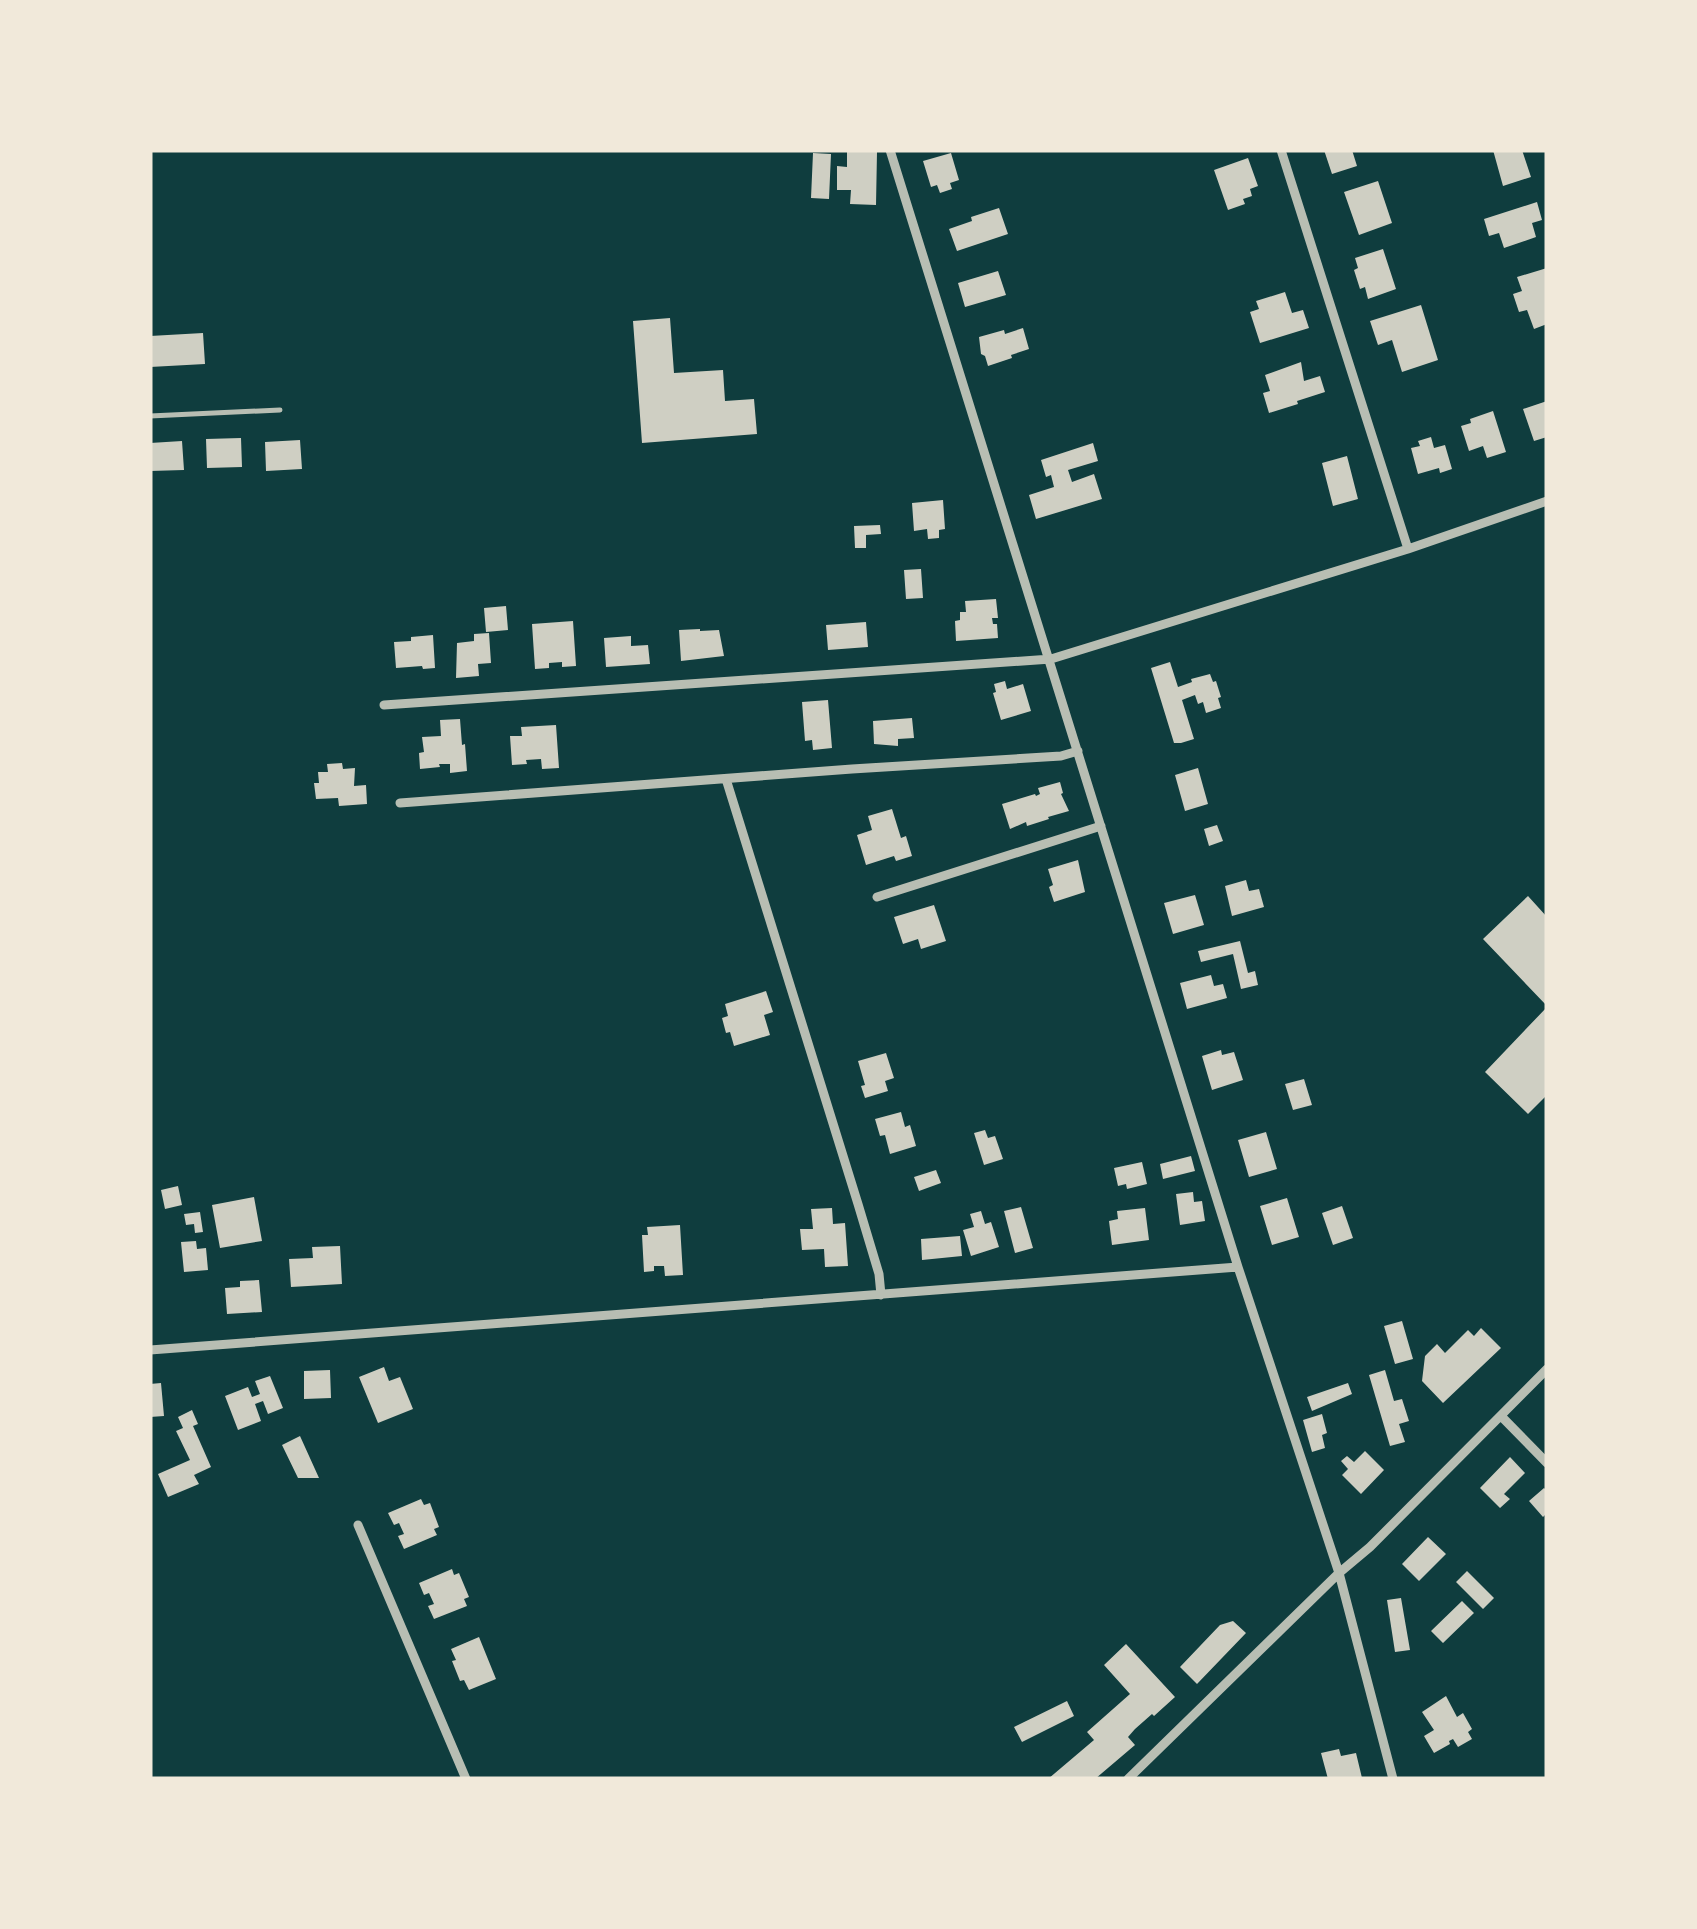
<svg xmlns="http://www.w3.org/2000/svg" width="1697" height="1929" viewBox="0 0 1697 1929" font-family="'Exo 2',sans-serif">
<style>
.building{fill:#cfcfc3}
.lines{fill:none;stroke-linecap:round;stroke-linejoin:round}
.service{stroke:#b8beb3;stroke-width:5}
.minor{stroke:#b8beb3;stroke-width:9}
</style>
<rect width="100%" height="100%" fill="#0f3d3e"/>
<path class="building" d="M1324,150h28l5,16 -25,8z
M1493,150h29l9,27 -28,9z
M847,151l30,1 -1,53 -26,-1 1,-14h-14v-24l10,1z
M813,153l18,1 -2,45 -18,-1z
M951,153l8,27 -9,3 2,6 -12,4 -3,-8 -6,2 -8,-26z
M1248,158l10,28 -8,3 2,7 -9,3 2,5 -17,6 -14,-40z
M1378,181l14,42 -33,12 -15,-43z
M1537,202l5,18 -10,3 4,14 -32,11 -5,-15 -10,3 -5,-17z
M999,208l9,26 -51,17 -8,-22 23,-8 -1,-4z
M1383,249l13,40 -28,10 -3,-12 -5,2 -6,-19 4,-2 -3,-10z
M1547,268v56l-13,5 -7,-19 -8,2 -6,-18 9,-3 -5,-14z
M998,271l8,24 -41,12 -7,-24z
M1285,292l7,21 11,-3 6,18 -49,15 -10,-31 9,-3 -3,-8z
M1421,305l17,55 -36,12 -10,-32 -14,5 -8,-24z
M670,318l4,55 49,-3 2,31 29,-2 3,35 -115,9 -9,-122z
M1023,328l6,21 -18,6 1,3 -24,8 -3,-10 -4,-2 -2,-17 25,-7 1,4z
M203,333l2,31 -55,3v-31z
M1301,362l3,19 16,-5 5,16 -28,9 1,3 -29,9 -6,-20 7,-2 -5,-16z
M1547,401v36l-13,4 -11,-32z
M1493,411l13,41 -19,6 -4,-12 -14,5 -8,-25 10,-3 -1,-4z
M1431,437l3,11 11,-3 7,24 -12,4 -1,-5 -21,6 -7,-26 9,-2 -2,-5z
M241,438l1,29 -35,1 -1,-29z
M300,440l2,29 -36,2 -1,-29z
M182,441l2,29 -34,1v-28z
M1093,443l5,18 -30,9 4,12 22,-8 8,25 -66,20 -7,-24 25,-8 -3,-12 -5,2 -5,-17z
M1347,456l11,43 -25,7 -11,-43z
M943,500l2,29 -6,1v8l-11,1 -1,-10 -13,2 -2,-28z
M880,525l1,9 -15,1v13h-11l-1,-22z
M921,569l2,29 -17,1 -2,-29z
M996,599l2,19h-6l1,6h4l1,14 -42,3 -1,-20 5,-1v-8h6l-1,-11z
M506,606l2,24 -22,2 -2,-24z
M573,621l3,45 -14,1v-5l-13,1v5l-14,1 -3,-45z
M866,622l2,25 -40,3 -2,-25z
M700,629v2l19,-1 5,26 -43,5 -2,-31z
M489,633l2,30 -13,1 1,12 -23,2 1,-35 17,-2v-7z
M433,635l2,33 -12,1 -1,-3 -26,2 -2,-26 17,-1v-4z
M631,636v10l17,-1 2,19 -44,3 -2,-29z
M1170,662l8,25 14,-5 -1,-3 19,-5 3,8 3,-1 5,16 -3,1 3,10 -15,5 -3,-11 -5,2 -3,-9 -13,5 12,39 -13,4h-7l-23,-75z
M1005,681l2,8 16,-5 8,27 -30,9 -8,-27 3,-1 -2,-8z
M828,700l4,48 -19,2 -1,-10 -7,1 -3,-39z
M912,718l2,20 -16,1v7l-24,-2 -1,-23z
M460,719l2,26 3,-1 2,27 -17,2v-9h-11l1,3 -20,2 -1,-16 5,-1 -2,-15 19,-1 -1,-16z
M556,725l3,43 -17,1 -1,-10 -15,1 1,4 -15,1 -2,-29h12l-1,-9z
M342,763l1,6 12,-1 -1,18 12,-1 1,19 -28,2 -1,-8 -22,1 -2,-16h5l-1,-11h10l-1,-8z
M1198,768l10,36 -23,7 -10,-36z
M1060,782l3,11 -2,1 8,17 -21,6 1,2 -22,7 -1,-4 -16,7 -8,-25 33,-10 1,2 4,-2 -2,-6z
M892,809l9,29 5,-2 6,20 -16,5 -2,-5 -28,9 -9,-30 15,-5 -4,-14z
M1217,825l6,16 -14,5 -5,-17z
M1078,860l7,32 -31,10 -5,-15 4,-2 -5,-16z
M1246,880l3,11 10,-2 5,18 -32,9 -7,-30z
M1195,895l9,30 -31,9 -9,-31z
M1528,896l19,21v89l-64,-67z
M934,905l12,36 -25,8 -3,-10 -15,5 -9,-27z
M1240,941l8,32 7,-2 3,14 -17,4 -8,-35 -32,8 -3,-11z
M1211,975l3,11 9,-2 4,14 -40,11 -7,-26z
M766,991l7,21 -9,3 6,20 -36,11 -4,-14 -4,1 -4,-15 6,-2 -3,-12z
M1547,1007v88l-19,19 -43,-42z
M1221,1050l1,5 12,-3 9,28 -31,10 -10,-34z
M886,1053l8,25 -9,3 3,10 -23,7 -4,-12 4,-1 -7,-24z
M1304,1079l8,26 -19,5 -8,-26z
M901,1112l4,15 5,-2 6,21 -26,8 -5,-19 -5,1 -5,-17z
M985,1130l3,8 7,-2 8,23 -19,6 -10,-32z
M1266,1132l11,37 -28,8 -11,-37z
M1191,1156l4,15 -32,8 -3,-15z
M1142,1162l5,22 -20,5 -1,-5 -8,2 -4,-18z
M936,1170l5,13 -22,8 -5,-14z
M178,1186l4,19 -17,4 -4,-19z
M1193,1192l1,10 8,-1 3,20 -25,4 -4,-31z
M254,1197l8,44 -42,7 -8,-43z
M1287,1198l12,39 -27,8 -12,-39z
M1342,1206l11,32 -20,7 -11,-32z
M1021,1207l12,41 -18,5 -11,-42z
M832,1208l1,16 12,-1 3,43 -23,1 -1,-18 -22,1 -2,-21h13l-2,-20z
M1145,1208l4,32 -37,5 -3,-24 9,-2 -1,-8z
M981,1211l4,13 6,-2 8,25 -28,9 -8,-26 11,-3 -4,-13z
M200,1212l3,20 -8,1 -1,-9 -8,1 -2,-11z
M680,1225l3,50 -18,1 -1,-10h-10v5l-10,1 -2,-37h6l-1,-8z
M960,1236l2,20 -40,4 -1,-21z
M196,1241l1,8 9,-1 2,22 -24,2 -3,-30z
M340,1246l2,38 -51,3 -2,-28 24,-1 -1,-11z
M259,1280l3,32 -35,2 -2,-26 15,-1v-6z
M1402,1321l11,38 -18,5 -11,-38z
M1481,1328l20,20 -58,55 -21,-22 3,-25 12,-12 8,9 23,-23 6,6z
M384,1367l5,14 11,-4 13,32 -35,14 -19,-46z
M330,1370l1,28 -27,1v-28z
M1385,1370l9,31 8,-2 7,22 -10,3 6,18 -15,4 -21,-71z
M270,1376l13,32 -15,6 -5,-13 -8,3 6,17 -23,9 -13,-34 23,-9 4,10 8,-3 -5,-13z
M161,1383l3,33 -14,1v-33z
M1348,1383l4,11 -40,17 -5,-14z
M192,1410l6,14 -5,2 18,41 -17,8 5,9 -31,13 -10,-23 32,-14 -14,-29 7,-3 -5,-11z
M1322,1414l5,19 -5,2 3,13 -13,4 -9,-32z
M300,1436l19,42h-21l-16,-33z
M1365,1451l19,19 -23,24 -19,-19 6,-6 -7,-8 6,-5 7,6z
M1510,1457l15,16 -21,21 6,5 -10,9 -20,-20z
M1544,1488l3,3v22l-4,4 -14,-16z
M421,1499l3,6 6,-2 9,24 -5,2 3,6 -33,14 -6,-13 6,-2 -5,-11 -5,2 -6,-12z
M1428,1537l18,17 -27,27 -17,-17z
M452,1569l2,6 5,-2 10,24 -5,2 3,7 -33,13 -6,-13 6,-2 -5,-11 -5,2 -5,-12z
M1467,1571l27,27 -11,11 -27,-27z
M1401,1598l9,52 -15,2 -8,-52z
M1462,1601l12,12 -31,30 -12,-12z
M1233,1621l13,12 -49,51 -17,-17 40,-42z
M479,1637l17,42 -27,11 -5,-10 -4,1 -8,-20 4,-1 -5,-11z
M1126,1644l49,53 -21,19 -2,-2 -17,15 -7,8 7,8 -40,34h-47l46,-39 -7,-8 43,-38 -26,-29z
M1446,1696l11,21 6,-4 9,16 -4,3 4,7 -14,8 -5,-8 -4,2 1,3 -16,9 -10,-17 10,-6 -12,-18z
M1067,1701l7,15 -52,26 -8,-15z
M1339,1749l2,7 15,-3 6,25 -34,1 -7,-26z"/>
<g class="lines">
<path class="service" d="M150,416l130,-6"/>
<path class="minor" d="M890,150l348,1117 101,306 54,206
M1281,150l127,399
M384,705l667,-46 357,-110 139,-48
M726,779l132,425 21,70 2,21
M400,803l452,-34 209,-13 17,-5
M877,897l224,-71
M150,1350l1088,-83
M1501,1416l46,47
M358,1525l108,254
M1128,1779l211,-206 31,-26 177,-178"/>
</g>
<rect width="1697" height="1929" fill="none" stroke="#f1e9da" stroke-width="305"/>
</svg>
